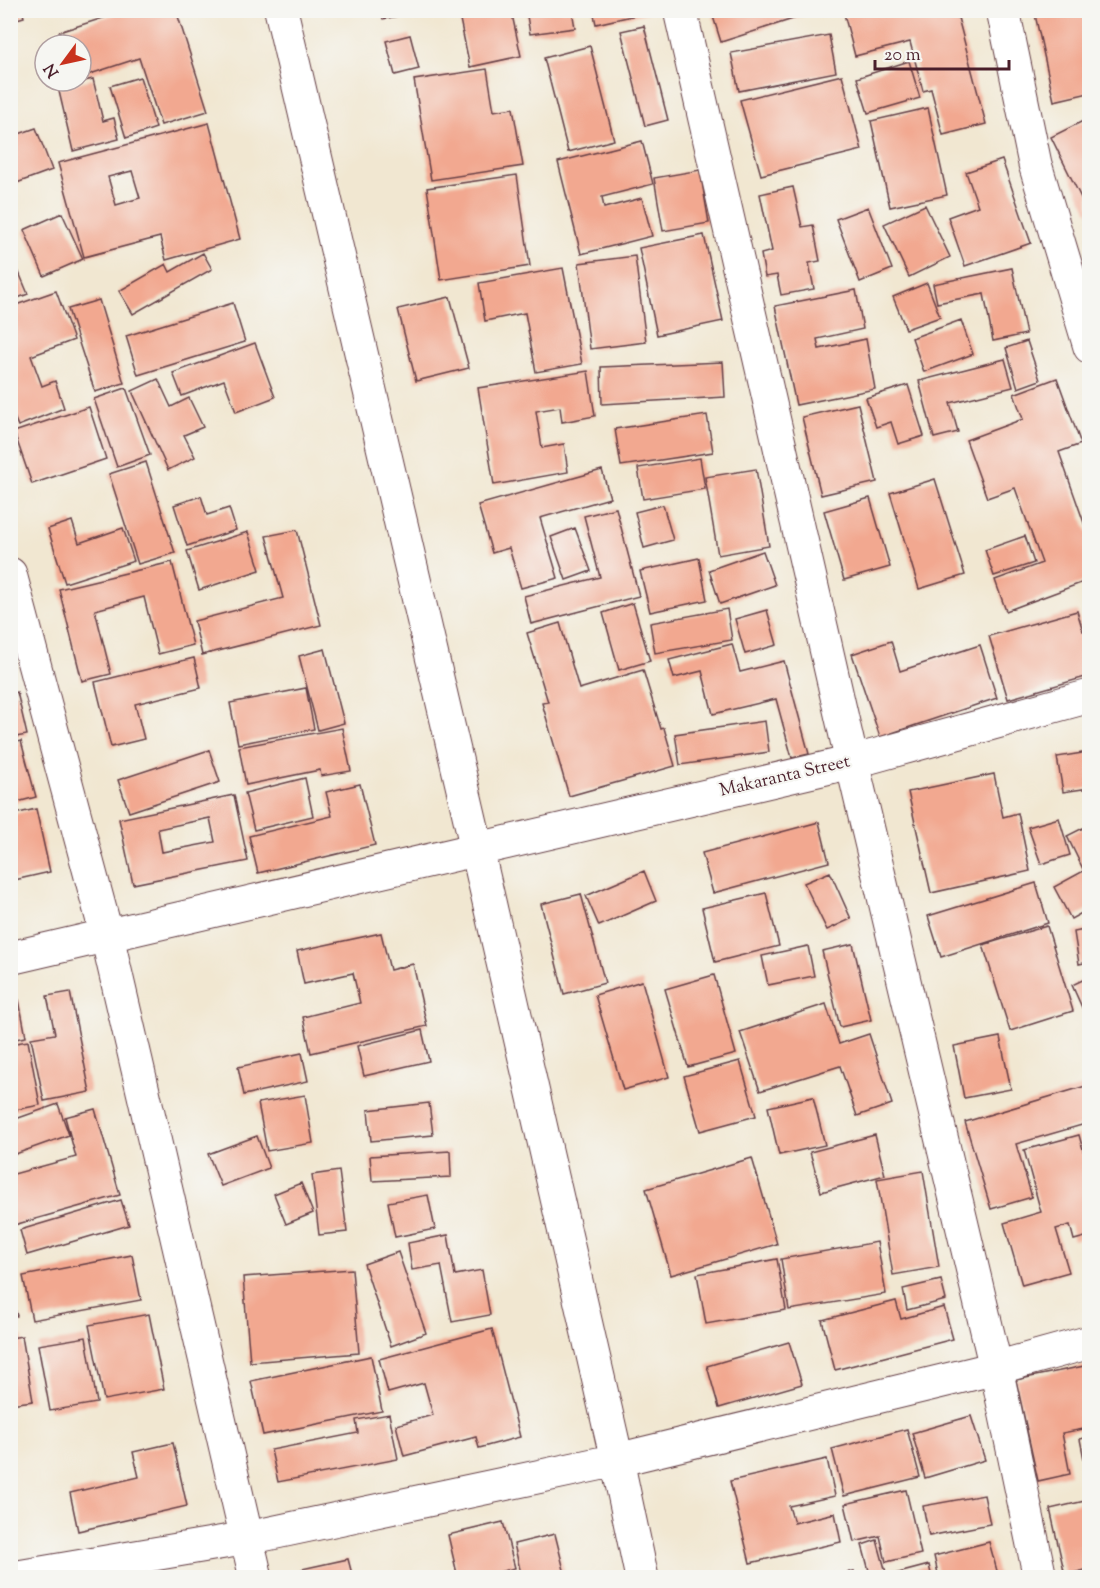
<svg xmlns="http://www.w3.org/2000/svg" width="1100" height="1588" viewBox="0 0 1100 1588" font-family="'Sorts Mill Goudy',serif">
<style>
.building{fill:#f2a890;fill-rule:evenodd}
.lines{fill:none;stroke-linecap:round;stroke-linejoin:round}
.street-casing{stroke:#633d44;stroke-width:35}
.street{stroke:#fff;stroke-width:33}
.labels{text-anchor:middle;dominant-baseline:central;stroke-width:4.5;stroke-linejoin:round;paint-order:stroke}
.street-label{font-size:18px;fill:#4a1f2b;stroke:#f6f6f2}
</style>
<rect width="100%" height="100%" fill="#f6f6f2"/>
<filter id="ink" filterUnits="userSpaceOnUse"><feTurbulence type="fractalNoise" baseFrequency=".0167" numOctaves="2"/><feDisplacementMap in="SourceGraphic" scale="12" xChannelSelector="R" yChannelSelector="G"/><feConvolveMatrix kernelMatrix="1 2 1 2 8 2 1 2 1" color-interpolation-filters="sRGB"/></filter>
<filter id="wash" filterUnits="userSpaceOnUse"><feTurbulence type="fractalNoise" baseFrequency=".008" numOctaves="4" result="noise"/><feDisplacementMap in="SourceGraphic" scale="24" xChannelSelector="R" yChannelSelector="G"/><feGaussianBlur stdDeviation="1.35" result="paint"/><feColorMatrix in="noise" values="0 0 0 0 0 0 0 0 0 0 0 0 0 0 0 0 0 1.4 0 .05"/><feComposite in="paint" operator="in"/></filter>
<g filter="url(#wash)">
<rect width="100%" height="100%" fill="#f1e7d1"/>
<g id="blocks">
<path class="building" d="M10,10h12l2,7 -14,4z
M128,10h48l32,101 -47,14 -22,-67 -58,19v-32h-18l-4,-13z
M381,10h33l1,3 -32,6z
M458,10h53l10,46 -51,11z
M526,10h46l3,18 -45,6z
M593,10h61v1l-58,13z
M711,10h104v2l-94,30z
M843,10h36l1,5 17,-5h59l30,114 -43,11 -12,-46 -8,2 -13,-49 -55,14z
M1034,10h55v83l-35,8z
M644,26l24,94 -23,6 -24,-95z
M410,35l9,34 -24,6 -9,-34z
M829,35l7,37 -97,19 -8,-38z
M590,46l24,94 -46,12 -24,-94z
M909,61l11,37 -52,15 -11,-35z
M487,69l7,42 19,-3 10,58 -92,14 -17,-100z
M842,75l20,75 -101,25 -21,-75z
M140,77l16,51 -30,10 -16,-52z
M93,79l10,42 11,-3 5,21 -46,12 -15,-64z
M928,108l19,87 -57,12 -19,-86z
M1089,118v96l-38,-77z
M209,123l31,116 -74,21 -6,-23 -76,20 -26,-94zM132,171l8,27 -24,7 -8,-28z
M36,128l16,42 -38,14 -4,-10v-37z
M642,141l11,43 -51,13 2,11 38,-10 10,38 -71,18 -23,-92z
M1002,160l29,83 -66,23 -17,-49 30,-11 -12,-34z
M700,170l9,53 -46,8 -9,-53z
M517,175l13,91 -89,14 -14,-92z
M793,187l9,40 11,-2 7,36 -11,2 5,26 -33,6 -4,-20 -12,2 -4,-23 11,-3 -12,-57z
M10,198l8,18 -8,3z
M925,205l25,52 -41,20 -25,-53z
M868,207l24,62 -32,13 -24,-63z
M62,213l21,46 -39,17 -20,-46z
M704,235l19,86 -66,14 -18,-87z
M10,251l18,43 -18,7z
M203,253l9,16 -79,45 -14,-23 47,-27 4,8z
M635,256l11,86 -56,7 -11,-86z
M563,268l19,96 -46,8 -11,-59 -40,8 -6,-38z
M1012,268l14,66 -33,7 -9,-47 -47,9 -4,-19z
M927,283l13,34 -34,12 -13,-32z
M856,290l7,39 -46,10 2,10 47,-10 9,50 -79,16 -21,-99z
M56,291l18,49 -43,16 11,30 13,-5 9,27 -46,18 -8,-19v-100z
M450,297l19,71 -53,13 -18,-72z
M99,300l25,83 -29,9 -27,-83z
M233,303l12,39 -107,33 -12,-39z
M961,320l12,34 -49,18 -12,-34z
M1027,341l13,39 -22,8 -12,-40z
M255,343l20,54 -39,15 -12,-32 -42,16 -9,-23z
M1005,359l8,28 -63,16 8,29 -24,6 -15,-57z
M723,362l2,35 -123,7 -1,-37z
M588,371l7,45 -33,6 -2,-15 -24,4 6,37 22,-4 4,28 -74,13 -16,-97z
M1057,378l24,66 -22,8 30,85v43l-83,31 -11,-31 47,-17 -27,-75 -28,10 -21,-58 57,-21 -9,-25z
M158,379l13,28 18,-9 14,29 -19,8 11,22 -27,13 -36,-79z
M908,385l16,51 -26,8 -7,-22 -15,5 -10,-29z
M126,388l24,67 -33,12 -23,-68z
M858,404l19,78 -56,13 -19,-78z
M89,407l17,52 -74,25 -18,-52z
M707,415l6,37 -92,14 -6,-37z
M700,458l5,31 -62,10 -5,-31z
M146,462l29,91 -37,11 -29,-90z
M756,469l13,77 -51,9 -13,-78z
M602,470l8,28 -70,20 18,60 -37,10 -12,-40 -17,5 -14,-48z
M935,479l30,96 -46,14 -29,-96z
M201,496l6,19 22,-7 7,22 -49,16 -13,-41z
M870,498l20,69 -46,13 -20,-69z
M663,505l10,35 -29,8 -9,-36z
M616,508l23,88 -108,28 -7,-28 76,-19 -16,-61z
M72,521l7,22 44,-15 11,33 -69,22 -17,-54z
M575,528l16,43 -25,9 -15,-43z
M297,530l24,95 -119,30 -8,-34 89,-23 -17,-62z
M248,532l12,38 -61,20 -12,-39z
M1025,536l9,27 -40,13 -9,-26z
M763,551l12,34 -55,19 -11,-34z
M699,558l8,42 -57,12 -10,-41z
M172,562l21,83 -35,9 -14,-57 -49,13 16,64 -29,7 -23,-92z
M633,603l17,58 -31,9 -16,-57z
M727,609l5,31 -77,13 -5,-30z
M767,610l10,35 -32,9 -10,-35z
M1077,611l6,20 6,-2v47l-81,23 -19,-63z
M560,623l19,66 64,-19 18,59 3,-1 11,38 -106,30 -27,-93 6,-1 -21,-69z
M891,641l9,30 80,-26 17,53 -117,39 -28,-83z
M732,644l8,28 44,-11 25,93 -17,4 -16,-59 -63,15 -11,-43 -28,7 -5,-18z
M325,649l19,74 -26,7 -19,-74z
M194,658l7,30 -66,16 9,35 -33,8 -16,-65z
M306,688l8,41 -76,15 -8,-41z
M17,692l10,43 -17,3v-45z
M765,721l4,31 -89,13 -5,-31z
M342,728l9,43 -30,5 -1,-6 -74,15 -7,-38z
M21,741l15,56 -26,7v-60z
M209,750l11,32 -91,30 -11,-32z
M1089,752v36l-26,4 -6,-35z
M994,774l9,43 15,-4 12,58 -99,22 -23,-101z
M305,778l8,38 -59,14 -9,-37z
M360,784l15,61 -117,28 -9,-37 83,-20 -6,-24z
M234,795l14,66 -115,23 -14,-65zM210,818l5,24 -53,10 -4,-23z
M36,809l14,63 -40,9v-66z
M1059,818l11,37 -29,9 -13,-37z
M819,822l10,40 -116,31 -11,-40z
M1089,825v41l-6,3 -16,-33z
M1089,868v41l-18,10 -17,-32z
M644,871l12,30 -57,25 -13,-30z
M830,872l21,47 -24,11 -23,-47z
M1036,883l12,40 -107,34 -13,-41z
M766,893l13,53 -64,16 -13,-54z
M581,894l24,89 -41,11 -23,-90z
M1047,926l26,85 -63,20 -27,-86z
M1089,929v33l-10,2 -5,-32z
M381,933l9,37 23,-6 14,62 -116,27 -8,-36 57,-14 -7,-30 -49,11 -7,-33z
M853,944l18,76 -31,7 -18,-76z
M808,946l6,30 -46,9 -6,-29z
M714,975l22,79 -48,13 -23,-78z
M1089,977v46l-17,-38z
M642,981l27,96 -46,13 -28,-95z
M70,992l20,100 -46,9 -13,-63 24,-4 -8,-38z
M19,1000l7,37 -16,3v-39z
M826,1004l13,40 30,-10 23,70 -35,12 -17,-50 -80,25 -20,-59z
M422,1030l7,31 -65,15 -7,-30z
M1000,1037l11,52 -47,9 -10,-52z
M28,1041l12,64 -30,6v-67z
M302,1053l6,28 -64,14 -6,-28z
M740,1061l16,55 -56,15 -16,-55z
M1089,1085v38l-73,21 16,53 -41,12 -26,-87z
M305,1095l8,48 -46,8 -9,-48z
M813,1097l12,48 -46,10 -11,-48z
M429,1103l4,32 -62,6 -3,-31z
M58,1104l11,31 -59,21v-35z
M95,1109l25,86 -106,30 -4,-12v-38l66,-18 -11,-40z
M875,1135l10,40 -64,17 -11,-40z
M1079,1135l10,36v65l-15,4 -4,-15 -14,4 13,43 -47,13 -18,-62 37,-11 -17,-62z
M257,1136l12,32 -48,18 -13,-32z
M450,1151l1,26 -79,4 -2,-25z
M752,1158l25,86 -106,31 -25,-86z
M339,1171l8,61 -28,3 -7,-60z
M923,1171l16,96 -46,8 -16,-96z
M301,1183l12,30 -27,11 -12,-30z
M428,1195l7,34 -40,8 -7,-35z
M121,1200l8,25 -102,30 -7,-25z
M448,1235l7,40 27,-5 8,45 -38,7 -11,-57 -29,5 -4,-27z
M877,1242l9,52 -97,16 -8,-51z
M398,1252l28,81 -35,13 -27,-82z
M132,1255l9,45 -109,20 -9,-44z
M777,1259l9,51 -80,14 -9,-50z
M352,1269l7,84 -109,9 -7,-85z
M941,1280l5,20 -39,10 -4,-21z
M10,1293l7,23 -7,1z
M896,1301l5,18 43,-12 9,32 -118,31 -13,-50z
M149,1314l15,75 -60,11 -15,-75z
M492,1329l28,108 -41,11 -3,-11 -72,19 -8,-31 37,-10 -9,-32 -36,10 -9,-34z
M22,1336l11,65 -23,3v-66z
M86,1337l11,66 -47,8 -12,-66z
M789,1342l13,42 -83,24 -12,-42z
M371,1356l11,55 -119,24 -12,-54z
M1089,1365v63l-27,5 8,41 -32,7 -22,-101z
M389,1414l9,45 -120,23 -7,-32 87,-17 -2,-13z
M971,1416l14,44 -60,18 -13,-45z
M907,1429l13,48 -76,19 -12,-47z
M1089,1437v42h-1l-8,-40z
M173,1443l14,63 -109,25 -8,-38 69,-16 -6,-25z
M827,1459l8,37 -46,10 5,17 41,-10 6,29 -91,21 -20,-82z
M906,1490l15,64 -35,8 -6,-26 -26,6 -9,-38z
M984,1495l6,29 -61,12 -6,-30z
M1089,1500v69l-24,6 -15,-66z
M503,1522l12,46 -39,10h-18l-10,-43z
M555,1534l11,44h-44l-8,-34z
M877,1540l10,36 42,-11 3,13h-61l-9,-33z
M989,1542l10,36h-60l-5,-22z
M348,1559l5,19h-49l-2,-9z
M854,1571l1,7h-24l-1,-1z"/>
</g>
</g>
<g filter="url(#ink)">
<use href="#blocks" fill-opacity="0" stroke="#633d44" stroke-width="1.5"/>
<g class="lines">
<defs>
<path id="street" d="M281,10l196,839 140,611 25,118
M680,10l172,752 144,606 44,210
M1003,10l32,154 55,183
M10,574l97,362 149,642
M10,958l842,-196 238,-66
M12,1578l236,-40 369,-78 379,-92 94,-26"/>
</defs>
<use href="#street" class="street-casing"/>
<use href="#street" class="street"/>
</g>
</g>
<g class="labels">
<g class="street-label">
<text transform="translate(785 777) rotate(-13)">Makaranta Street</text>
</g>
</g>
<rect width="1100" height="1588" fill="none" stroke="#f6f6f2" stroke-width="36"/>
<g transform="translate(63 63) rotate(237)"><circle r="28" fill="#f6f6f2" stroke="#b1a0a2" stroke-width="1.5"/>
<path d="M0-4.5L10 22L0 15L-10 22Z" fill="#c8321e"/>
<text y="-9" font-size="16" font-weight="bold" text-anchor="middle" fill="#4a1f2b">N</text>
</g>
<path d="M875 60v9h134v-9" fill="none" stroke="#4a1f2b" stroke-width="3"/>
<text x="884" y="60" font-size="18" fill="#4a1f2b" stroke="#f6f6f2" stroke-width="4.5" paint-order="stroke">20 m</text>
</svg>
